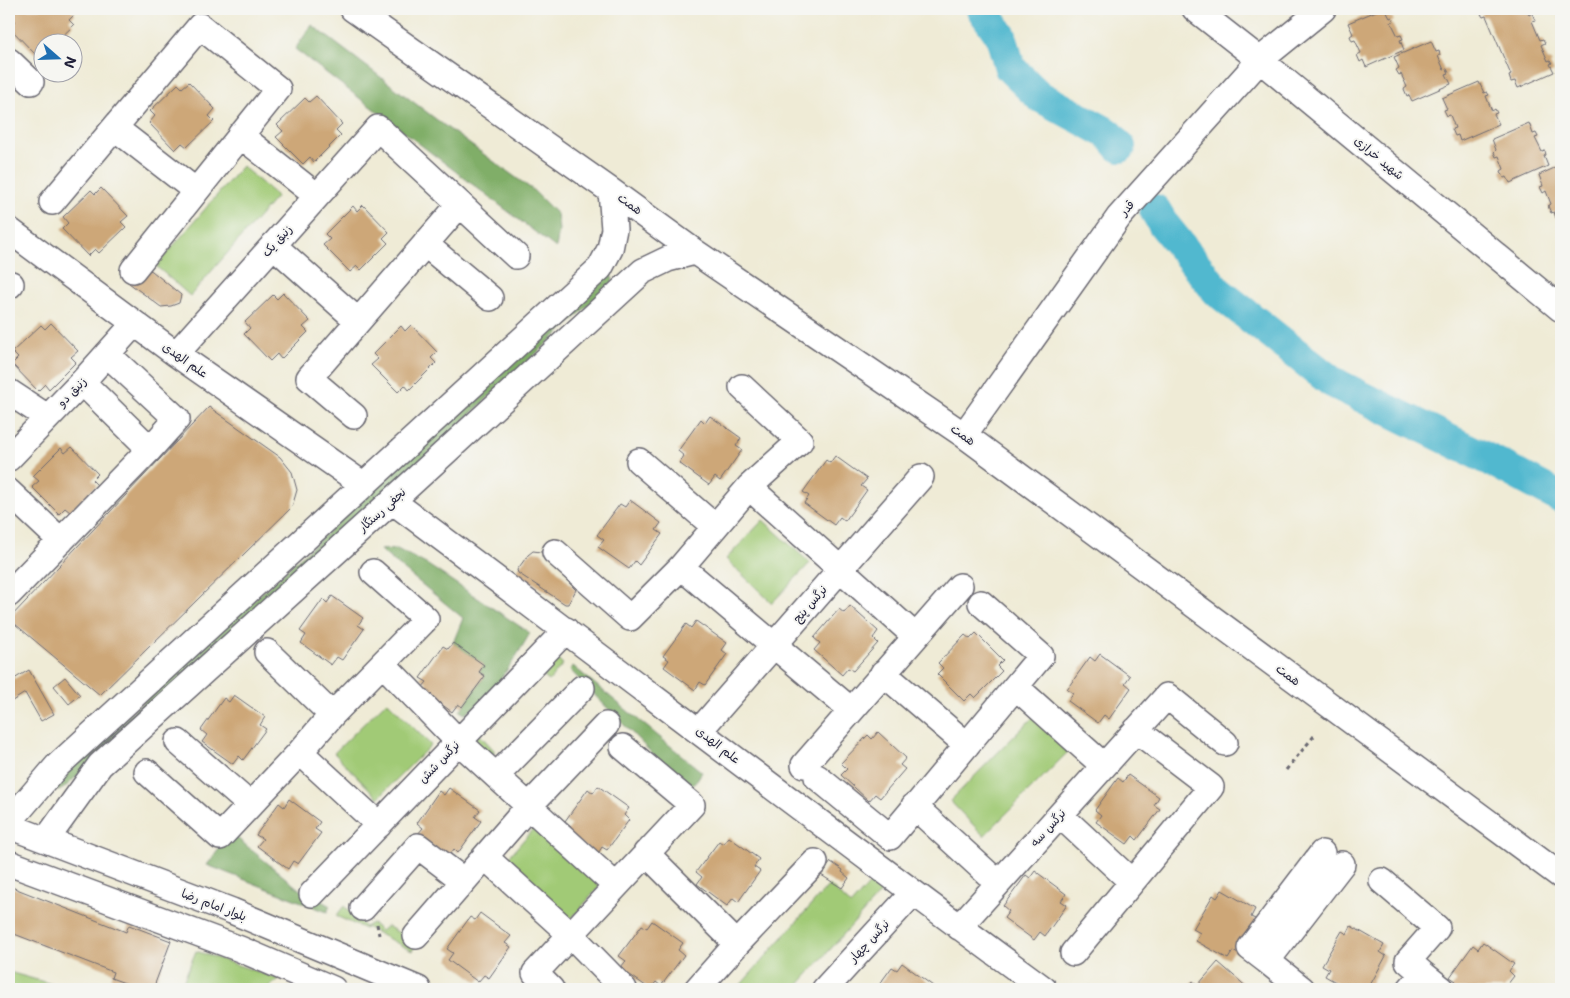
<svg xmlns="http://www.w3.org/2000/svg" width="1570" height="998" viewBox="0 0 1570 998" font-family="'Shantell Sans','Playpen Sans Arabic',sans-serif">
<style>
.green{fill:#a1ca76;stroke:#627658}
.forest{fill:#80ae67;stroke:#516851}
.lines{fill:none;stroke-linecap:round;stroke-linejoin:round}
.river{stroke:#51b8cf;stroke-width:32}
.building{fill:#cda778}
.minor-casing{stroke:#6a6871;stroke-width:28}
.path{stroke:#6a6871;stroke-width:3;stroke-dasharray:4 4;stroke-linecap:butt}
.minor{stroke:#fff;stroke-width:25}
.labels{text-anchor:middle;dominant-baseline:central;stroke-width:4;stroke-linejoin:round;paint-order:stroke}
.street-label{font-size:12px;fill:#22223b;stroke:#f6f6f2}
</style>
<rect width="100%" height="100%" fill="#f6f6f2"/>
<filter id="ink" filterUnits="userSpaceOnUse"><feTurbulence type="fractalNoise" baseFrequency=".02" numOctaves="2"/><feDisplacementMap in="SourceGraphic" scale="10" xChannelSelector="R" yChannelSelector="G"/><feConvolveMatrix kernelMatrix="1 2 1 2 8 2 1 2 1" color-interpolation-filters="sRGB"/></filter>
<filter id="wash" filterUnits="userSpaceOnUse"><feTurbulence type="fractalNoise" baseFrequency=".0096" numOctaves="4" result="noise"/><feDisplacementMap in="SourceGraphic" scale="20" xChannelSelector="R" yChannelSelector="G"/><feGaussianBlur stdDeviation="1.12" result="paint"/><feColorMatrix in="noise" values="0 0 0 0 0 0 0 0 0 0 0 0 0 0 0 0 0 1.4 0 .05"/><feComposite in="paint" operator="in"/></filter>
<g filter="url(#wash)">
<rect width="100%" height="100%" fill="#efebd6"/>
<path class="green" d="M242,166l35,30 -87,100 -34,-30z
M763,520l47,43 -38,40 -46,-44z
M551,655l12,9 -14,17 -11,-9z
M387,701l44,44 -53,53 -44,-45z
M1037,713l35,35 -88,88 -34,-35z
M478,733l16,17v3c-2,3 -5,4 -9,3l-12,-19z
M534,828l66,58 -29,33 -66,-58z
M873,880l11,9 -89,100h-58l92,-104 22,20z
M344,906l21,21 7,-4 9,8 6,-5 30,17 -5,8 -46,-24 -1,2 -29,-13z
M196,951l83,28 -12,10h-87z
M9,972l60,17h-60z"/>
<path class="forest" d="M312,25l141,107 80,58 24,24 2,16 -3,18 -261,-199z
M611,276l2,3 -1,5 -548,504 -5,3 -4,-2v-6l548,-504z
M397,549l31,16 102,68c-14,25 -40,67 -65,81l-5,-3 25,-35 -6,-4 5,-7 -31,-22 10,-25 -83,-68z
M573,666l129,106 -7,11 -9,5 -116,-118z
M231,833l85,70 5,-3 9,6 -3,6 -120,-47z"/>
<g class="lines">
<path class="river" d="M982,9l19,27 9,32 29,28 70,38 11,13
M1155,210l9,15 53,66 115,91 168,83 61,33"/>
</g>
<g id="blocks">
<path class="building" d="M17,9h53l5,5 -6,6 5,5 -18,17h-14v5l-7,7 -26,-27 6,-6 -5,-6z
M1381,9h4l5,9 2,-1 2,4 -3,1 7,14 3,-1 2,4 -3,1 4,10 -38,17 -3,-7 -3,2 -3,-7 4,-2 -6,-13 -3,1 -2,-5 3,-2 -5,-11z
M1482,9h44l3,6 3,-2 3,7 -3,1 8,19 3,-1 2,4 -4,2 7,16 2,-1 2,3 -2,1 4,8 -36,16 -3,-7 -4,1 -2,-6 2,-1 -25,-59 -3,1 -2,-3 2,-1z
M1556,9h5v12z
M1431,41l5,11 3,-1 1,4 -2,1 6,14 3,-1 2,4 -3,1 5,10 -39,17 -3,-6 -2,1 -3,-7 3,-2 -6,-13 -2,1 -3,-5 3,-2 -5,-11z
M189,82l26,27 -6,7 5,5 -27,26 -5,-4 -7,7 -26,-27 6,-7 -5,-5 28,-27 4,4z
M1479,82l5,11 3,-1 2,3 -3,1 6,15 3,-2 2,4 -3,1 5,10 -39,17 -2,-6 -3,1 -3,-7 3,-1 -5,-13 -3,1 -3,-6 3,-1 -5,-11z
M316,96l26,28 -6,6 5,5 -27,27 -4,-5 -7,7 -27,-27 7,-6 -6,-6 28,-27 4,4z
M1529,123l4,11 3,-1 2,4 -3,1 7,14 3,-1 1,4 -2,1 4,10 -38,17 -3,-6 -3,1 -3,-7 3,-2 -5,-13 -3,1 -2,-5 2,-2 -4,-11z
M1561,165v51l-5,2 -2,-6 -3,1 -3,-7 3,-2 -5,-13 -3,2 -3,-6 3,-1 -4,-11z
M101,188l27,28 -7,6 5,5 -27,26 -4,-4 -7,7 -26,-27 6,-6 -5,-6 28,-27 4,4z
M363,205l26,27 -6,6 5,5 -27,27 -4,-4 -7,6 -27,-27 7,-6 -5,-5 28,-28 4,5z
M141,267l11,4 29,24 -2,8 -8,3 -10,1 -32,-24z
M283,293l27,28 -7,6 5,5 -27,27 -4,-5 -7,7 -26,-27 6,-6 -5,-6 28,-27 4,4z
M51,323l27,28 -7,6 5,5 -27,27 -4,-5 -7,7 -26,-27 6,-6 -6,-6 29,-27 4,4z
M411,325l26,27 -6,6 5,5 -27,27 -4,-5 -7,7 -27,-27 7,-6 -5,-5 28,-28 4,5z
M209,407l71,50 12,15 5,18 -5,17 -192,188 -91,-76z
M710,416l31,22 -5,8 6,4 -22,31 -5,-4 -6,8 -30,-22 5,-7 -6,-5 23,-32 4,4z
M72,447l26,27 -6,6 5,5 -27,27 -5,-4 -6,6 -27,-27 7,-6 -6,-5 28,-28 4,5z
M835,456l32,23 -6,7 6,4 -22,31 -5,-4 -6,8 -30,-22 5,-7 -6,-4 23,-32 4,3z
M630,500l31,23 -5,7 6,4 -23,31 -4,-4 -6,8 -31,-22 6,-7 -7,-5 23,-31 5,3z
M533,551l8,1 33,36 2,2 -8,14h-3l-47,-31 -1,-3 11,-15z
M332,596l31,22 -5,7 6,4 -22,31 -5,-3 -6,8 -30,-22 5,-8 -6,-4 23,-32 4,4z
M850,606l28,25 -5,7 5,5 -25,28 -5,-3 -6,7 -28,-25 6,-7 -6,-5 25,-29 5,4z
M696,621l31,22 -5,7 5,4 -22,31 -5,-3 -5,8 -31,-23 5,-7 -6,-4 23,-32 5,4z
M976,633l27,27 -6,6 5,5 -27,27 -4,-4 -7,7 -27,-27 6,-6 -5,-5 27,-28 5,4z
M453,643l31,22 -5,7 6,4 -23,31 -4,-3 -6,8 -31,-23 6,-7 -7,-4 23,-32 5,3z
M1100,654l30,22 -5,7 6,5 -22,31 -5,-4 -6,8 -30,-22 5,-8 -6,-4 23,-32 5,4z
M9,669l5,10 15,-9 25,44 -13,7 -16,-28 -16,10z
M65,677l15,18 -11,9 -15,-18z
M234,695l31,22 -5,8 6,4 -23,31 -4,-4 -6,8 -31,-22 5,-7 -6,-5 23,-32 5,4z
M878,732l28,26 -6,7 5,4 -25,29 -5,-4 -6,7 -28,-26 6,-6 -6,-6 27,-28 4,4z
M1128,775l31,22 -5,8 6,4 -23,31 -4,-4 -6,8 -31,-22 5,-7 -6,-5 23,-32 5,4z
M598,786l31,22 -5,7 5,5 -22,30 -5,-3 -5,8 -31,-22 5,-7 -6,-5 23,-32 5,4z
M449,788l31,22 -5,7 6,4 -23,32 -4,-4 -6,8 -31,-22 6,-7 -6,-5 22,-32 5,4z
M289,799l31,23 -5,7 6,4 -23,31 -5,-3 -5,8 -31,-23 6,-7 -7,-4 23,-32 5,4z
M729,837l30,22 -5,8 6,4 -22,31 -5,-4 -6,8 -30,-22 5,-7 -6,-5 23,-31 4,3z
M831,862l12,8 -1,2 7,6 -7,10 -21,-13z
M1035,871l31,23 -5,7 6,4 -22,31 -5,-4 -6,8 -30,-22 5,-7 -6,-5 23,-31 4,3z
M9,886l117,46 3,-7 42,16 -18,48h-12l-30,-11 2,-6 -104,-40z
M1222,890l33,19 -4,8 6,3 -19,34 -5,-3 -5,8 -32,-18 4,-8 -7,-4 20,-34 4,3z
M480,913l31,23 -6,7 6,4 -22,31 -5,-3 -6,7 -30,-22 5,-7 -6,-4 23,-32 5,3z
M652,921l31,22 -5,7 6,5 -23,31 -5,-4 -6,7 -30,-21 6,-7 -7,-5 23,-31 5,3z
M1351,926l33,19 -4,7 6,4 -18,33 -6,-3 -1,3h-13l-23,-13 4,-7 -7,-4 20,-34 5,3z
M1483,942l31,22 -5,7 5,5 -10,13h-53l5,-8 -6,-4 23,-32 5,4z
M1218,962l31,27h-63l7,-8 5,4z
M902,963l31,23 -3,3h-54l16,-22 5,3z"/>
</g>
</g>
<g filter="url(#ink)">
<use href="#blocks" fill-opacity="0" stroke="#6a6871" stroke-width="1"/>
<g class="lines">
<defs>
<path id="minor" d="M353,9l258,182 84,61 269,183 597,441
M1195,9l65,51 301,249
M9,61l22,21
M115,128l81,63
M240,135l77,61
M52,202l148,-176 78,63 -145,181
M9,230l167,124 188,131
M425,244l65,54
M273,245l85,76
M9,286l2,-2
M176,354l202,-226 138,128
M82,382l68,67
M9,392l38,25
M354,416l-45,-38 151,-174
M964,435l155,-218 141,-157 63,-51
M9,458l73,-76 52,-58
M639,461l76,66
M749,487l166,149
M9,492l52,49
M392,501c218,162 433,328 652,488
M555,552l75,66 51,-51 68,-80 51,-46 -58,-54
M681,567l170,143
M9,594l141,-145 27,-30 -70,-65
M267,652l65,63
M383,664l76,78 157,144
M883,673l84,72
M1016,687l88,79
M699,731l222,-254
M178,742l72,63
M300,752l79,73
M804,765l156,-179
M147,772l73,65 80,-85 32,-37 94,-96 -53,-47
M496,776l86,-88
M817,777l73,60 151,-181 -60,-53
M914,806l84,77
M1060,815l72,67
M9,822l48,-56 543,-498 10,-19 4,-20 -3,-38
M9,826l223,85 186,78
M46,840l54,-75 292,-264 251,-230 25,-12 27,-7
M646,853l91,91
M485,857l86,78 53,54
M9,863l231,86 93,40
M1382,881l55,47 -29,33 15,13
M312,894l254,-264
M363,908l55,-62 46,35
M959,927l208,-231 58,47
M416,936l113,-130 77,-81
M1073,953l138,-166 -75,-57
M1267,961l-17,-13 72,-95
M551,989l-16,-16 157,-168 -69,-58
M697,989l40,-45 78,-82
M825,989l88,-96
M1302,989l-35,-28 75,-97
M1410,989l13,-15 19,15"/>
</defs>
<use href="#minor" class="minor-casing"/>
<path class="path" d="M1286,770l28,-34
M377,924l2,11
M1088,987l3,2"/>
<use href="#minor" class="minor"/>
</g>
</g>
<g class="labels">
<g class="street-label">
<text transform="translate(1379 158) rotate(40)">شهید خرازی</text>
<text transform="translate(630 204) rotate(36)">همت</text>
<text transform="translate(1127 208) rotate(-48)">قدر</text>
<text transform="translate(277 241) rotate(-48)">زنبق یک</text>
<text transform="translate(185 360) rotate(35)">علم الهدی</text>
<text transform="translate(72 392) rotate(-46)">زنبق دو</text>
<text transform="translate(963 435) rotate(35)">همت</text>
<text transform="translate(382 510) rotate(-42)">نجفی رستگار</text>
<text transform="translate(810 604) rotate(-49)">نرگس پنج</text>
<text transform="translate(1288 675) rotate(37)">همت</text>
<text transform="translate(718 745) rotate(38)">علم الهدی</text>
<text transform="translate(439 762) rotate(-46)">نرگس شش</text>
<text transform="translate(1048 828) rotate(-48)">نرگس سه</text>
<text transform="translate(214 905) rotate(21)">بلوار امام رضا</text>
<text transform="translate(869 941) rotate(-47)">نرگس چهار</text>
</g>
</g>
<rect width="1570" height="998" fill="none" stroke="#f6f6f2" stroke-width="30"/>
<g transform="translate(58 58) rotate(110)"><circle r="24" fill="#f6f6f2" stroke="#a1a1a9"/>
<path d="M0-4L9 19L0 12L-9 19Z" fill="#1f6fb2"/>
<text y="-8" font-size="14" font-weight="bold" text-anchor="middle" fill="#22223b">N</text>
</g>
</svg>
